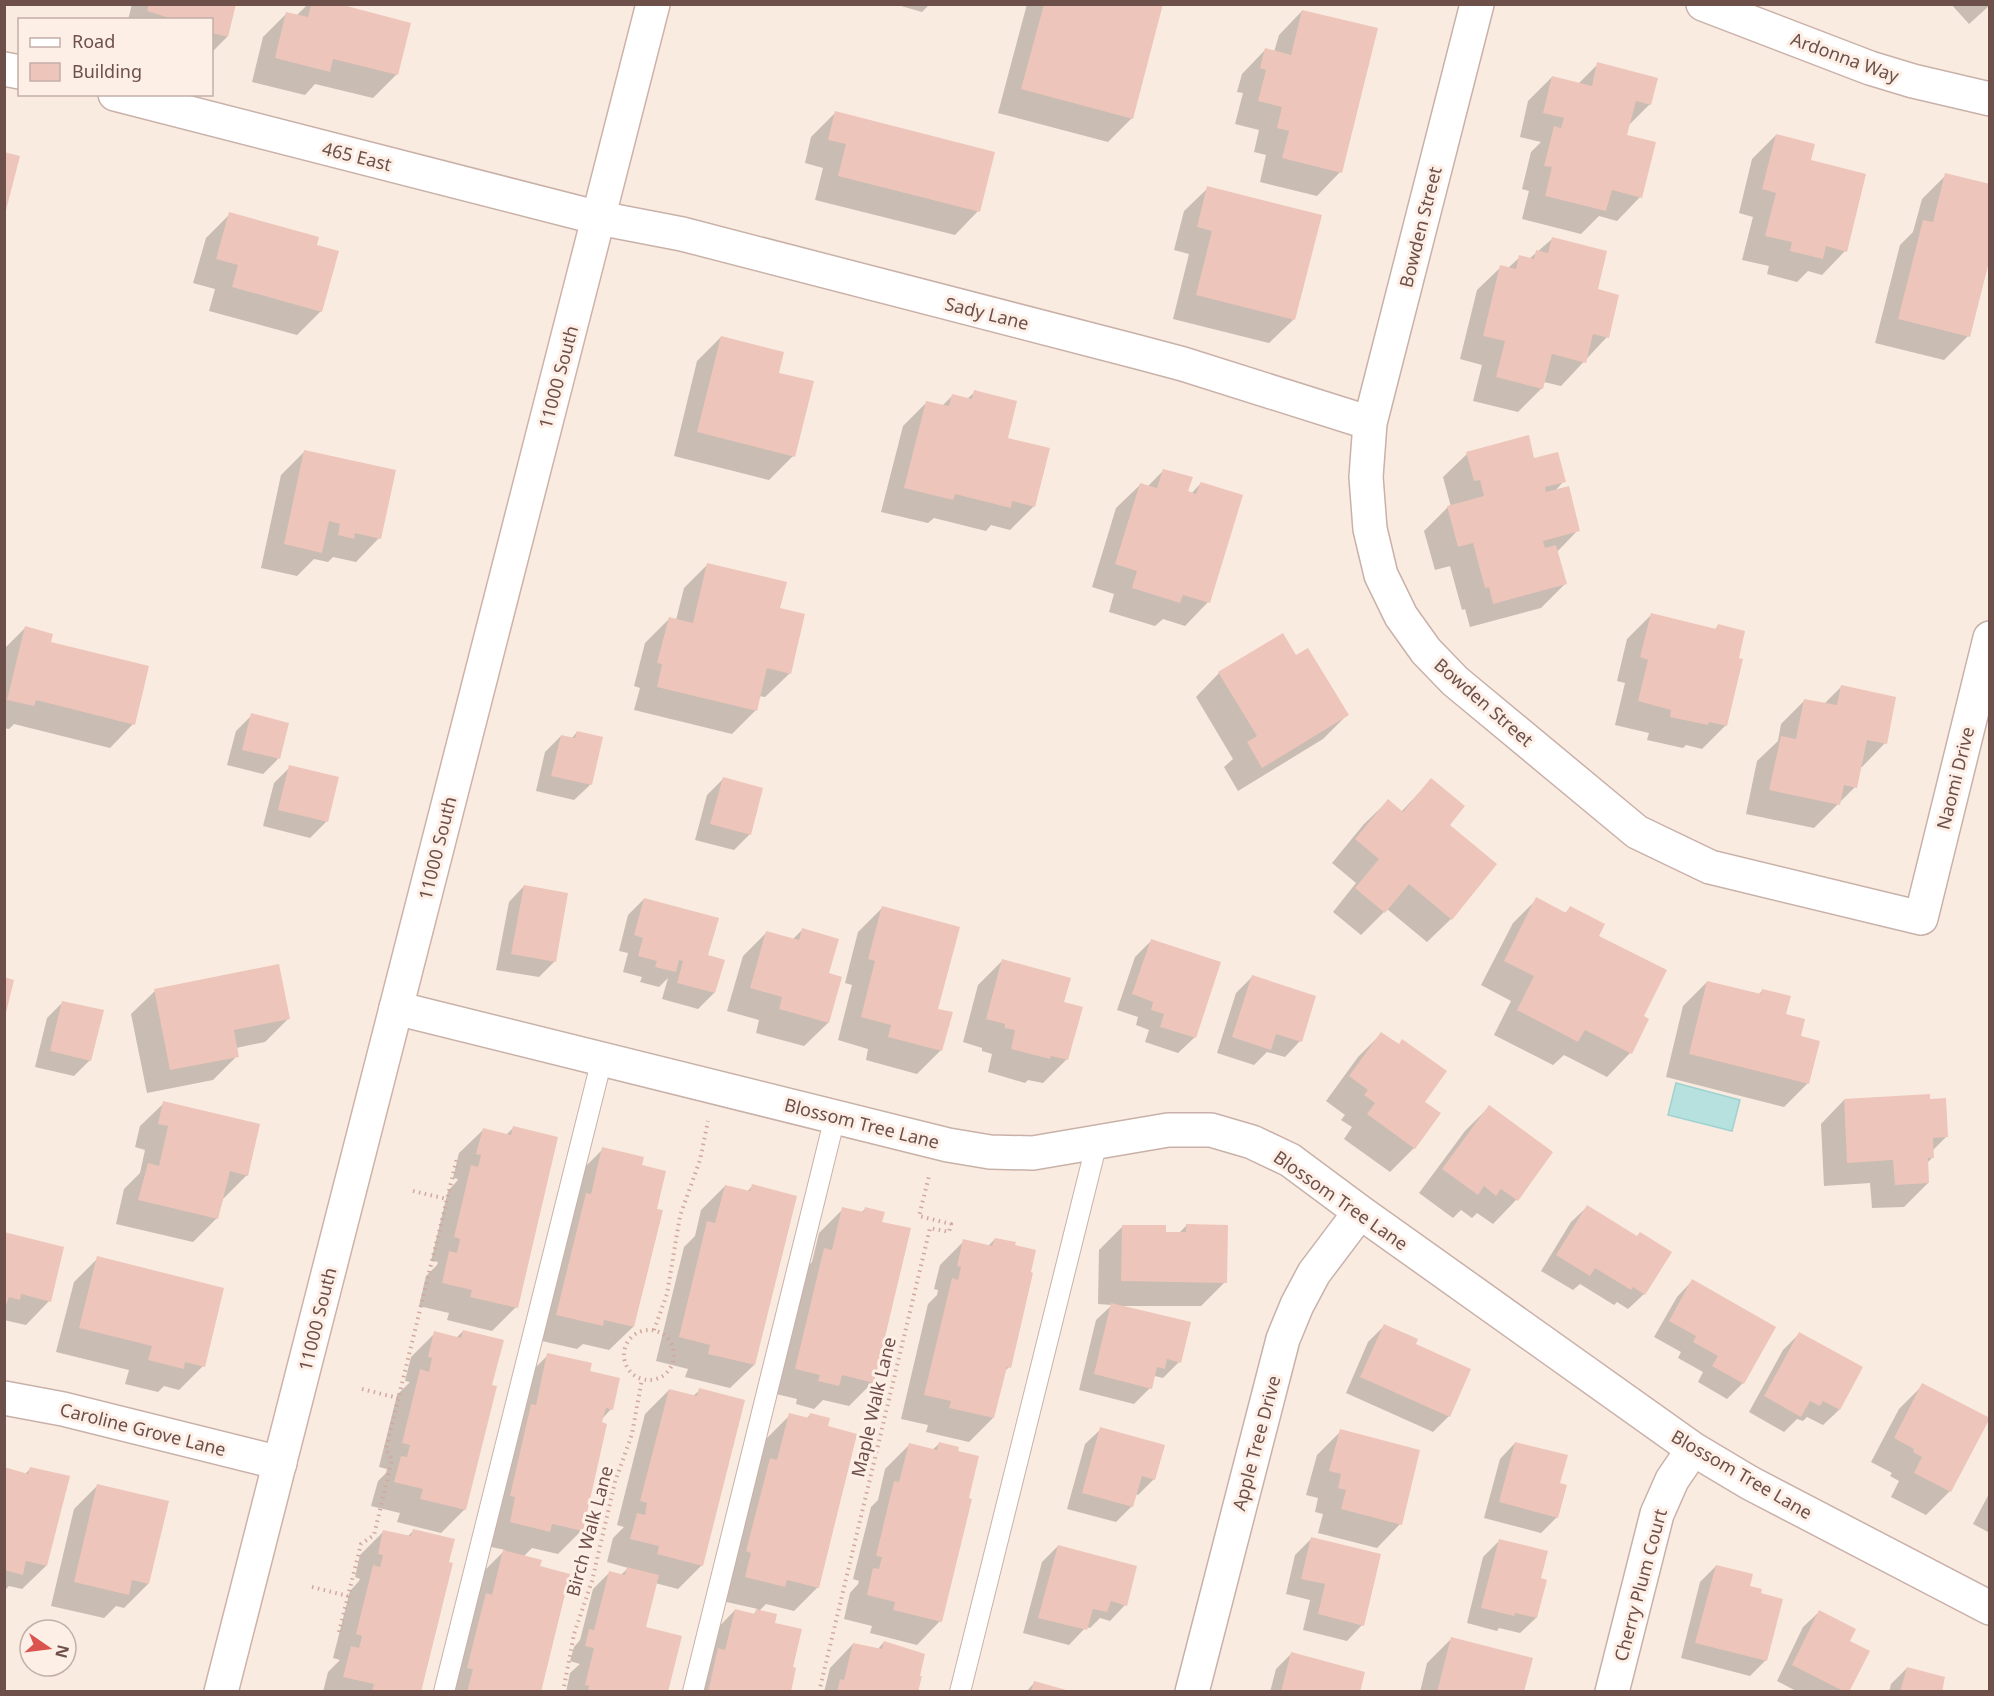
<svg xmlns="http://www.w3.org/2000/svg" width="1994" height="1696" viewBox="0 0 1994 1696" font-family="'Noto Sans',sans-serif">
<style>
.water{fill:#b7e1df;stroke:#9ed2d0;stroke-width:1.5}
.shadow{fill:#0003}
.building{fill:#edc5ba}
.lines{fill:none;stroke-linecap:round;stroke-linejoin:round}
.lane-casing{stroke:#c9b1a9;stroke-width:22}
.street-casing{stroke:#c9b1a9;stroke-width:36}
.secondary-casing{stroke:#ceb2a9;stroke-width:36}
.path{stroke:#d1a89e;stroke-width:4;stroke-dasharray:1.5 4.5;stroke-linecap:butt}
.lane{stroke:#fff;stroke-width:20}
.street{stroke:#fff;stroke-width:33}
.secondary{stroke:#fff;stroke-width:33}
.labels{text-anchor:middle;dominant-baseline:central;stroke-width:6;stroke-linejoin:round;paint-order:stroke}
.street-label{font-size:18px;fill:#6e504a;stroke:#fdefe6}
</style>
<rect width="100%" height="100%" fill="#faebe0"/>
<path class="water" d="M1676,1083l64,17 -8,31 -64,-16z"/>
<path class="shadow" d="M132,4h103l-8,33 -15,15v-32h-84z
M308,4h25l64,70 -24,24 -58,-14 -10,11 -53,-13 11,-45 24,-24 9,3z
M894,4h36l-8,8z
M1027,4h135l-30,114 -24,24 -110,-29z
M1951,4h39v1l-21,19z
M1302,11l38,161 -23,24 -57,-14 6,-27 -12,-3 5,-22 -24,-6 8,-31 -6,-1 5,-18 23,-24 9,2 5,-17z
M1598,64l52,40 -22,22 -3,10 15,61 -23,24 -18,-5 -18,18 -59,-15 7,-28 -7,-2 9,-37 10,-10 -21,-5 8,-36 24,-24 26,7z
M835,113l143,98 -23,24 -140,-35 8,-32 -18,-5 6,-26z
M1776,135l33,27 36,89 -23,24 -14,-4 -11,11 -30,-8 2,-8 -27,-6 11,-43 -14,-4 13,-54z
M1946,175l22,161 -24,24 -69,-17 25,-98 13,-13 9,-33z
M1208,188l85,132 -24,23 -96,-24 16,-65 -15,-4 10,-39z
M230,214l85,32 6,65 -24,24 -88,-24 6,-22 -22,-6 13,-45z
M1552,239l55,98 -46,49 -17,-4 -2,6 -24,24 -45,-11 9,-36 -22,-6 17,-69 24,-23 7,1 12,-11 9,2z
M721,337l56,37 16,82 -24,24 -95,-24 23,-95z
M975,392l31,47 28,67 -24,24 -19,-5 -5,6 -52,-13 -6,5 -47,-11 22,-86 24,-24 15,4 10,-10 15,3z
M305,451l74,87 -23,24 -23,-5 -5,5 -14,-3 -17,17 -36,-8 20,-93z
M1467,454l66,6 31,21 -10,11 24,38 -21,22 8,32 -24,24 -71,19 -5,-18 -3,1 -12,-44 -15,4 -11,-39 24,-24h3l-8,-30z
M1164,470l22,22 5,2 10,-11 7,119 -23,24 -22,-7 -8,7 -46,-14 5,-18 -22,-7 24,-79 24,-23 7,2z
M708,564l71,45 10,65 -24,23 -6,-1 -3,14 -24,24 -98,-24 6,-22 -6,-2 11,-43 24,-24 7,1 8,-32z
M1651,615l63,15 4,-4 8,99 -24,24 -16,-4 -3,3 -36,-8 2,-7 -34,-8 10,-42 -8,-2 10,-42z
M25,628l24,15 84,81 -23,24 -96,-24 -5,5 -5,-1v-79z
M1295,657l52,58 -24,24 -85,52 -14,-24 9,-8 -37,-62 23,-24z
M1841,687l44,56 -23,24h-2l-5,20 -41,41 -68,-14 11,-53 21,-20 3,-17 24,-24 19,4z
M252,715l26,44 -15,15 -36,-9 9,-34z
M577,732l13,53 -16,15 -38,-9 9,-39 16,-16 10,3z
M290,767l47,11 -11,44 -16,16 -47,-12 11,-43z
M723,779l27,55 -16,16 -39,-10 12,-45z
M1431,780l17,45 3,94 -24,23 -40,-33 -26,26 -28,-23 23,-29 -24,-20 32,-39 24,-23 13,11z
M524,886l31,75 -16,16 -43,-7 13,-68z
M644,899l63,57 7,37 -16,16 -36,-10 6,-21 -9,9 -19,-5 2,-5 -19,-5 5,-19 -9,-2 9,-36z
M1537,899l28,14 5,-5 27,28 45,80 -12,37 -23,24 -43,-22 -11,10 -59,-30 17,-34 -30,-16 32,-62z
M882,908l55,102 4,40 -24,24 -51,-14 2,-11 -30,-9 14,-55 -7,-2 13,-51z
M802,930l25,44 1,49 -24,23 -48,-13 3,-13 -32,-9 16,-55 23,-23 26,7z
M1151,941l68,22 -25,75 -16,15 -33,-11 4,-12 -13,-5 2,-8 -21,-7 18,-53z
M1002,961l60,42 5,56 -24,24 -15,-3 -3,3 -37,-11 4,-18 -10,-3v-3l-19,-6 15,-57z
M1252,977l48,64 -15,16 -18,-5 -13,13 -37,-12 19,-60z
M1707,982l51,13 5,-5 21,25 15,23 9,45 -24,24 -118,-30 17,-71z
M155,991l134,27 -24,24 -29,6 1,8 -24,24 -66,13 -16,-79z
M63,1002l27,58 -16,16 -39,-9 12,-49z
M1381,1034l42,68 16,11 -25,35 -24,24 -46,-33 8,-12 -11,-7 4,-5 -19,-14 32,-44z
M1844,1100l103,36 -14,14v7l-6,6 1,20 -24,24 -32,1 -2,-25 -46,3 -3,-62z
M164,1103l83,72 -24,24 -6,19 -24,24 -77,-18 8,-35 16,-16 5,-23 -10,-3 5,-21z
M1489,1107l62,46 -35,47 -23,24 -16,-11 -5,5 -11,-8 -8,8 -34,-25 46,-62z
M513,1128l3,179 -24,24 -45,-11 2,-7 -30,-7 7,-30 11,-11 1,-3 -7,-1 17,-70 9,-10 1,-2 -5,-1 6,-25 24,-23 23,5z
M603,1149l30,178 -24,23 -26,-6 -6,5 -44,-10 46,-166z
M725,1186l22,6 5,-6 2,179 -24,23 -45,-11 3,-8 -32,-8 28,-114 11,-11 6,-26z
M1587,1207l49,31 8,56 -16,15 -11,-7 -3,3 -34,-21 -7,6 -32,-19 30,-49z
M843,1209l18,4 4,-4 15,14 -7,159 -24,24 -26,-6 -9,9 -18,-5 1,-5 -25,-6 29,-120 11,-11 7,-29z
M1187,1225l38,57 -24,24h-82l60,56 -16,16 -8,-2 -2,3 -3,9 -16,16 -55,-14 17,-70 16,-15 -14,-1 1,-54 24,-24 42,7h14z
M4,1233l45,68 -23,24 -22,-5z
M995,1239l18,8 -4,120 -5,5 -11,46 -24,24 -43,-10 2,-7 -27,-6 27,-115 9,-9 1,-5 -4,-1 6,-24 24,-24 24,5z
M98,1258l105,108 -24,24 -15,-4 -6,6 -33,-8 4,-14 -73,-18 18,-70z
M1692,1281l51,102 -16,16 -29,-17 5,-10 -25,-14 3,-6 -27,-15 23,-40z
M1384,1326l30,19 35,71 -16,16 -87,-39 22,-51z
M463,1331l28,55 -26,123 -24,24 -44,-11 3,-9 -29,-7 7,-25 8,-8 1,-4 -8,-2 18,-72 13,-13 -5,-1 6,-24 24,-24 21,5z
M1799,1334l62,34 -22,42 -16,15 -16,-8 -4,4 -6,-2 -13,13 -35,-20 34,-62z
M548,1355l40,17 23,37 -9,10 -20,111 -24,24 -26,-6 -9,9 16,10 1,125h-96l35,-116 26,-26 -18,-4 37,-167z
M1923,1385l27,106 -24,24 -35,-18 8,-16 -9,-5 2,-3 -21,-11 28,-53z
M669,1390l24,6 7,-6 2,175 -24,24 -23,-6 -11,45 23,64h-101l4,-19 10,-9 -10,-3 4,-14 6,-7 13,-51 16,-16 11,3 8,-8 -21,-6 6,-24 11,-11 -7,-2 28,-111z
M811,1414l7,173 -24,24 -28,-7 -7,7 14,13 18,45 -2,23h-98l21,-58 23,-24 18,5 5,-6 -36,-8 24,-117 11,-12 9,-33 24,-24 16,4z
M1101,1429l53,50 -16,16 -3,-1 -3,12 -16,16 -49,-13 18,-65z
M1341,1431l59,93 -23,24 -59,-15 5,-19 -8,-2 3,-14 -12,-3 11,-40z
M1515,1443l44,41 -2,33 -16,16 -57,-15 16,-59z
M939,1444l1,177 -23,24 -47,-12 2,-7 -28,-7 6,-26 8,-9 1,-3 -6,-2 18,-72 7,-7 7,-31 24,-24 23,5z
M31,1468l15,98 -24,23 -13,-3 -5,5v-122l21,5z
M98,1485l50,99 -24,24 -8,-2 -12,12 -53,-12 23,-97z
M1990,1492v41l-17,-9z
M384,1531l23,6 6,-6 7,161h-97l5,-20 12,-12 -7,-2 17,-67 9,-10 1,-2 -5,-2 5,-22z
M1311,1539l51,86 -15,16 -44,-11 7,-30 -24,-6 9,-39z
M1499,1541l41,39 -4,38 -16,15 -21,-5 -2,3 -30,-8 16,-66z
M1058,1546l67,59 -15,16 -10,-3 -10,10 -4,-1 -17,18 -46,-12 19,-71z
M1716,1566l32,21 18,73 -16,16 -69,-18 19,-76z
M1819,1612l29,29 -1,51h-49l-21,-11 26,-54z
M1451,1639l71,53h-102l7,-29z
M884,1642l33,50h-93l6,-24 23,-24 24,6z
M1292,1653l66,39h-88l6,-23z
M1907,1668l33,24h-51l2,-8z
M1034,1683l33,9h-41z"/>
<path class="building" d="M149,4h87l-8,33 -16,-4v-13h-36l-29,-9z
M311,4h28l72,19 -13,52 -65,-16 -3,13 -55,-14 11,-46 22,5z
M1044,4h119l-30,115 -112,-30z
M1302,10l76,18 -36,145 -60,-15 7,-27 -12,-3 5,-21 -24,-6 8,-31 -6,-2 5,-20 26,7z
M1597,62l61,16 -7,27 -15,-4 -9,34 29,7 -14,56 -30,-8 -6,21 -61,-15 7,-29 -8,-1 10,-40 7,2 3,-10 -21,-5 9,-37 40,10z
M835,111l160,41 -15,60 -142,-36 8,-32 -18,-4z
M1776,134l39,10 -4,16 55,14 -19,78 -21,-6 -3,13 -33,-8 2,-9 -27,-6 11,-43 -14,-4z
M4,152l16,4 -15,58h-1z
M1945,173l45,11v74l-20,79 -72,-18 25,-99 10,2z
M1207,186l115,29 -27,105 -99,-25 16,-64 -15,-4z
M229,212l90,25 -2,8 22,6 -17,61 -90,-25 6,-22 -22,-6z
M1552,237l55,14 -9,38 21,6 -10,43 -16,-4 -7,29 -34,-9 -9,35 -47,-12 9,-36 -22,-5 17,-71 16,4 3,-14 15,4 2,-9 12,3z
M721,336l63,16 -5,21 35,8 -19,76 -98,-25z
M974,390l43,11 -9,37 42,10 -15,59 -23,-6 -1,7 -56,-14 -2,6 -49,-12 22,-87 23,5 3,-12 20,5z
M1529,435l5,23 24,-6 8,30 -21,5 1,5 23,-6 11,45 -37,10 2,7 11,-3 11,39 -74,20 -4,-17 -4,1 -12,-45 -15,4 -11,-41 37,-10 -4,-16 -6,1 -8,-29z
M304,450l92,20 -15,69 -26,-6 -1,6 -16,-4 2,-11 -11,-3 -7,32 -38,-9z
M1163,469l30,8 -5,14 8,3 5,-12 42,13 -33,108 -27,-8 -3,8 -48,-15 5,-17 -22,-7 25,-81 17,5z
M707,563l80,19 -7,26 25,6 -14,60 -24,-6 -10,43 -100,-24 5,-23 -5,-1 12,-46 24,6z
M1651,613l65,16 2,-5 27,7 -6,27 4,1 -16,67 -18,-4 -1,3 -38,-8 1,-7 -33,-9 10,-41 -8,-3z
M25,626l28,8 -2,8 98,24 -14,59 -99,-25 -2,6 -27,-6z
M1283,633l13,22 12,-7 41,67 -87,53 -15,-26 10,-6 -39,-64z
M1841,685l55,12 -9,47 -20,-4 -10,48 -13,-3 -4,20 -71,-15 12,-54 15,3 8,-40 33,6z
M251,713l38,10 -9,36 -38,-9z
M577,731l26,6 -11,48 -41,-9 10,-41 14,3z
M289,765l50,12 -11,45 -50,-12z
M723,777l40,11 -12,47 -41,-11z
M1431,778l34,28 -15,19 47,39 -45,56 -43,-36 -24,29 -30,-25 24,-29 -24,-20 33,-40 15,13z
M524,885l44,8 -12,69 -45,-8z
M1536,897l30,16 4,-7 35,18 -6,12 68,34 -23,46 5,3 -17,35 -47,-24 -7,12 -61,-32 17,-34 -30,-15z
M644,898l75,20 -11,37 17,5 -10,33 -38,-10 6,-22 -4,-1 -3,12 -21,-5 2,-6 -19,-5 5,-18 -9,-3z
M882,906l78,21 -22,82 15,3 -11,39 -54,-14 3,-12 -30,-8 14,-56 -7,-2z
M802,928l37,11 -10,34 13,4 -13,46 -50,-14 3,-12 -32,-9 16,-57 33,9z
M1151,939l70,23 -25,76 -36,-11 4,-13 -13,-4 2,-8 -21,-8z
M1002,959l69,19 -7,24 19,5 -15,53 -17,-4 -1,3 -39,-10 4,-19 -10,-2v-4l-19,-5z
M279,964l11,55 -56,11 5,27 -69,13 -16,-81z
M1252,975l64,21 -14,46 -26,-8 -5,16 -39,-13z
M4,977l10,3 -9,37h-1z
M1707,981l54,13 1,-5 29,7 -5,18 19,5 -4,17 19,5 -11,43 -120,-30z
M62,1001l42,9 -13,51 -41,-10z
M1381,1032l18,12 3,-5 45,32 -22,31 16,11 -26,36 -48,-35 8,-11 -11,-8 4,-5 -19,-14z
M1930,1094v5l16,-1 2,39 -15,1 1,20h-6l1,25 -34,2 -2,-25 -46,3 -3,-64z
M163,1101l97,23 -12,52 -18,-5 -12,48 -80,-19 10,-37 11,3 9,-40 -10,-2z
M1489,1105l64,47 -35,49 -17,-12 -5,7 -12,-10 -6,9 -36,-26z
M513,1126l45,11 -40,171 -48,-11 2,-7 -30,-7 7,-32 8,2 3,-14 -6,-2 17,-72 7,2 3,-12 -5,-1 7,-26 28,7z
M602,1147l42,10 -2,8 24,6 -9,38 6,1 -29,117 -30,-7 -1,6 -47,-11 30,-122 5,1z
M752,1184l45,12 -42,169 -47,-11 2,-9 -31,-8 28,-116 8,2 10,-38 25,6z
M1587,1205l50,31 3,-4 32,20 -27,43 -12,-8 -2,3 -36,-22 -5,8 -34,-21z
M842,1207l22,5 1,-5 20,5 -3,10 29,6 -37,155 -32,-8 -3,11 -21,-5 2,-6 -25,-6 29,-121 8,2z
M1186,1224l42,1 -1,58 -106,-2 1,-56h44v7h20z
M4,1232l60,15 -13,55 -30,-8 -1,6 -11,-3 -5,14z
M995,1238l21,4 -1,3 21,5 -5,22 2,1 -22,95 -4,-1 -13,51 -45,-10 2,-7 -27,-6 28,-117 6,2 3,-13 -4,-1 6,-27 29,7z
M97,1256l127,32 -19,79 -20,-5 -1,7 -36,-9 4,-14 -73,-18z
M1692,1279l84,48 -32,57 -32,-18 6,-10 -25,-14 3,-6 -27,-15z
M1111,1303l80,19 -10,41 -14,-4 -2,10 -8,-2 -5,22 -58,-15z
M1384,1324l34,15 -2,5 55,25 -21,48 -90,-40z
M463,1330l41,10 -12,45 5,1 -31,124 -46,-11 3,-10 -29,-7 7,-26 6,1 3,-12 -8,-2 18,-74 9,3 3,-14 -4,-1 6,-26 27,7z
M1799,1332l64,35 -23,43 -17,-9 -3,5 -10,-5 -9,16 -37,-21z
M547,1353l45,10 -2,8 30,7 -7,32 -7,-2 -4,14 5,2 -24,107 -31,-7 -2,8 -40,-10 5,-25 -5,-1 21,-92 5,1z
M1922,1383l68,35 -39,74 -37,-19 8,-16 -9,-5 1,-3 -20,-11z
M699,1388l46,12 -42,166 -46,-12 2,-8 -29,-7 7,-26 8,2 2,-12 -7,-2 29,-112 28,7z
M789,1413l20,5 1,-5 20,5 -2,8 29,8 -38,154 -32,-8 -2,7 -40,-10 6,-24 -5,-2 24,-93 7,2z
M1100,1427l65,18 -10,35 -13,-4 -9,31 -51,-14z
M1340,1429l80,21 -18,75 -61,-16 5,-19 -8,-2 3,-14 -12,-3z
M939,1442l20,5 -1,4 21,5 -10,42 3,1 -30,123 -49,-12 2,-8 -28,-7 6,-27 6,1 3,-12 -6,-1 18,-75 5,1 10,-39 28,7z
M1515,1442l53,13 -8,28 7,2 -9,33 -59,-16z
M4,1467l24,7 2,-7 40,9 -23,90 -21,-5 -3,14 -19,-5z
M97,1484l72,17 -20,83 -17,-4 -3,15 -55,-13z
M413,1529l42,10 -6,23 4,1 -32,129h-49l2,-8 -31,-7 8,-31 8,2 3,-12 -6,-2 17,-69 7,2 3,-12 -5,-1 5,-24 28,6z
M1311,1537l70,17 -17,72 -46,-12 7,-30 -24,-5z
M1499,1539l49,12 -7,27 6,2 -10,38 -22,-5 -1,3 -33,-8z
M1058,1545l79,21 -10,40 -16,-5 -4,11 -14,-3 -6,21 -49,-12z
M503,1550l39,10 -2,6 30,8 -29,118h-74l6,-23 -6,-1 10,-40 9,-35 6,2z
M1716,1565l37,9 -3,12 12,3 -1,4 22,6 -16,62 -72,-18z
M627,1567l32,8 -13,52 36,9 -14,56h-80l1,-6 -4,-1 9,-37 -9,-2 4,-17 5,1 15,-59 16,4z
M735,1609l20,5 1,-5 21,5 -2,9 27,6 -9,38 3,1 -5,24h-83l10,-44 7,2z
M1819,1610l37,19 -6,12 20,10 -21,41h-4l-53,-27z
M1451,1637l82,21 -9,34h-87z
M884,1641l41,13 -5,22h2l-4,16h-81l3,-13 4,1 9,-37 29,6z
M1291,1652l74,20 -5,20h-79z
M1907,1667l38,10 -3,15h-42z
M1034,1681l36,10v1h-39z"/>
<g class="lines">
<defs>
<path id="lane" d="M444,1692l158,-633
M693,1692l142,-575
M960,1692l137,-550"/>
<path id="street" d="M1477,4l-107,419 -4,54 4,52 11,46 20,41 25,35 29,30 182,151 73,35 211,51 69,-280
M1703,4l167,64 43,13 77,18
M4,69l16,3
M115,94l484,124 83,16 456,118 45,12 187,59
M396,1008l552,137 42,7 43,1 135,-23h43l41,12 38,18 70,52 333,237 57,34 240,125
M4,1398l59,11 217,54
M1192,1692l91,-353 14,-34 17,-32 46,-61
M1612,1692l45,-178 15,-34 21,-31"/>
<path id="secondary" d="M221,1692l432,-1688"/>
</defs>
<use href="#lane" class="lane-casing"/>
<use href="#street" class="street-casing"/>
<use href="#secondary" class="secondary-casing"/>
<path class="path" d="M413,1191l34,8
M654,1330l13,-36 13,-78 20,-56 8,-39
M624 1355a25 25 0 1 1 50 0a25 25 0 1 1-50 0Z
M362,1389l36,9
M312,1587l36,9
M339,1632l22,-88 13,-9 18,-75 -6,-11 71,-291
M563,1692l11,-58 18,-53 23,-99 17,-48 10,-55
M819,1692l111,-464 19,4 2,-8 -32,-8 10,-40"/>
<use href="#lane" class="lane"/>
<use href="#street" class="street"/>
<use href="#secondary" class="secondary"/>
</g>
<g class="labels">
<g class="street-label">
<text transform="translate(1845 57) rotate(20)">Ardonna Way</text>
<text transform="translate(357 156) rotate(14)">465 East</text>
<text transform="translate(1420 227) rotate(-76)">Bowden Street</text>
<text transform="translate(987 313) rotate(14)">Sady Lane</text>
<text transform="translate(558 377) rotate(-75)">11000 South</text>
<text transform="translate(1484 702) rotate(41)">Bowden Street</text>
<text transform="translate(1955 778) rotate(-76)">Naomi Drive</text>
<text transform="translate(437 848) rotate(-76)">11000 South</text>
<text transform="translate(862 1123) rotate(14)">Blossom Tree Lane</text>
<text transform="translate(1341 1200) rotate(35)">Blossom Tree Lane</text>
<text transform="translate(317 1319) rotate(-76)">11000 South</text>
<text transform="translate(873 1407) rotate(-77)">Maple Walk Lane</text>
<text transform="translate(143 1429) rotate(14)">Caroline Grove Lane</text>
<text transform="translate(1256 1443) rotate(-75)">Apple Tree Drive</text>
<text transform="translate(1742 1474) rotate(30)">Blossom Tree Lane</text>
<text transform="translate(589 1531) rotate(-75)">Birch Walk Lane</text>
<text transform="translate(1640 1585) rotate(-75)">Cherry Plum Court</text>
</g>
</g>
<rect width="1994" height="1696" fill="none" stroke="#6e504a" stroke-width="12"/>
<rect x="18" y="18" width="195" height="78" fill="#fdefe6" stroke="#c4afa8" stroke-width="1.5"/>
<rect x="30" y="38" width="30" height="9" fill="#ffffff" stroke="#c4afa8" stroke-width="1.5"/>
<text x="72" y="48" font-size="18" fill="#6e504a">Road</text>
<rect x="30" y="63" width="30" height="18" fill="#edc5ba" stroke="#c4afa8" stroke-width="1.5"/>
<text x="72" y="78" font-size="18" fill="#6e504a">Building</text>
<g transform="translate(48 1648) rotate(104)"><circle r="28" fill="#fdefe6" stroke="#c4afa8" stroke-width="1.5"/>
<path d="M0-4.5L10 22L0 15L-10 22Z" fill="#da534f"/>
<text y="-9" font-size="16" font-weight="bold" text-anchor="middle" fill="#6e504a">N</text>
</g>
</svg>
